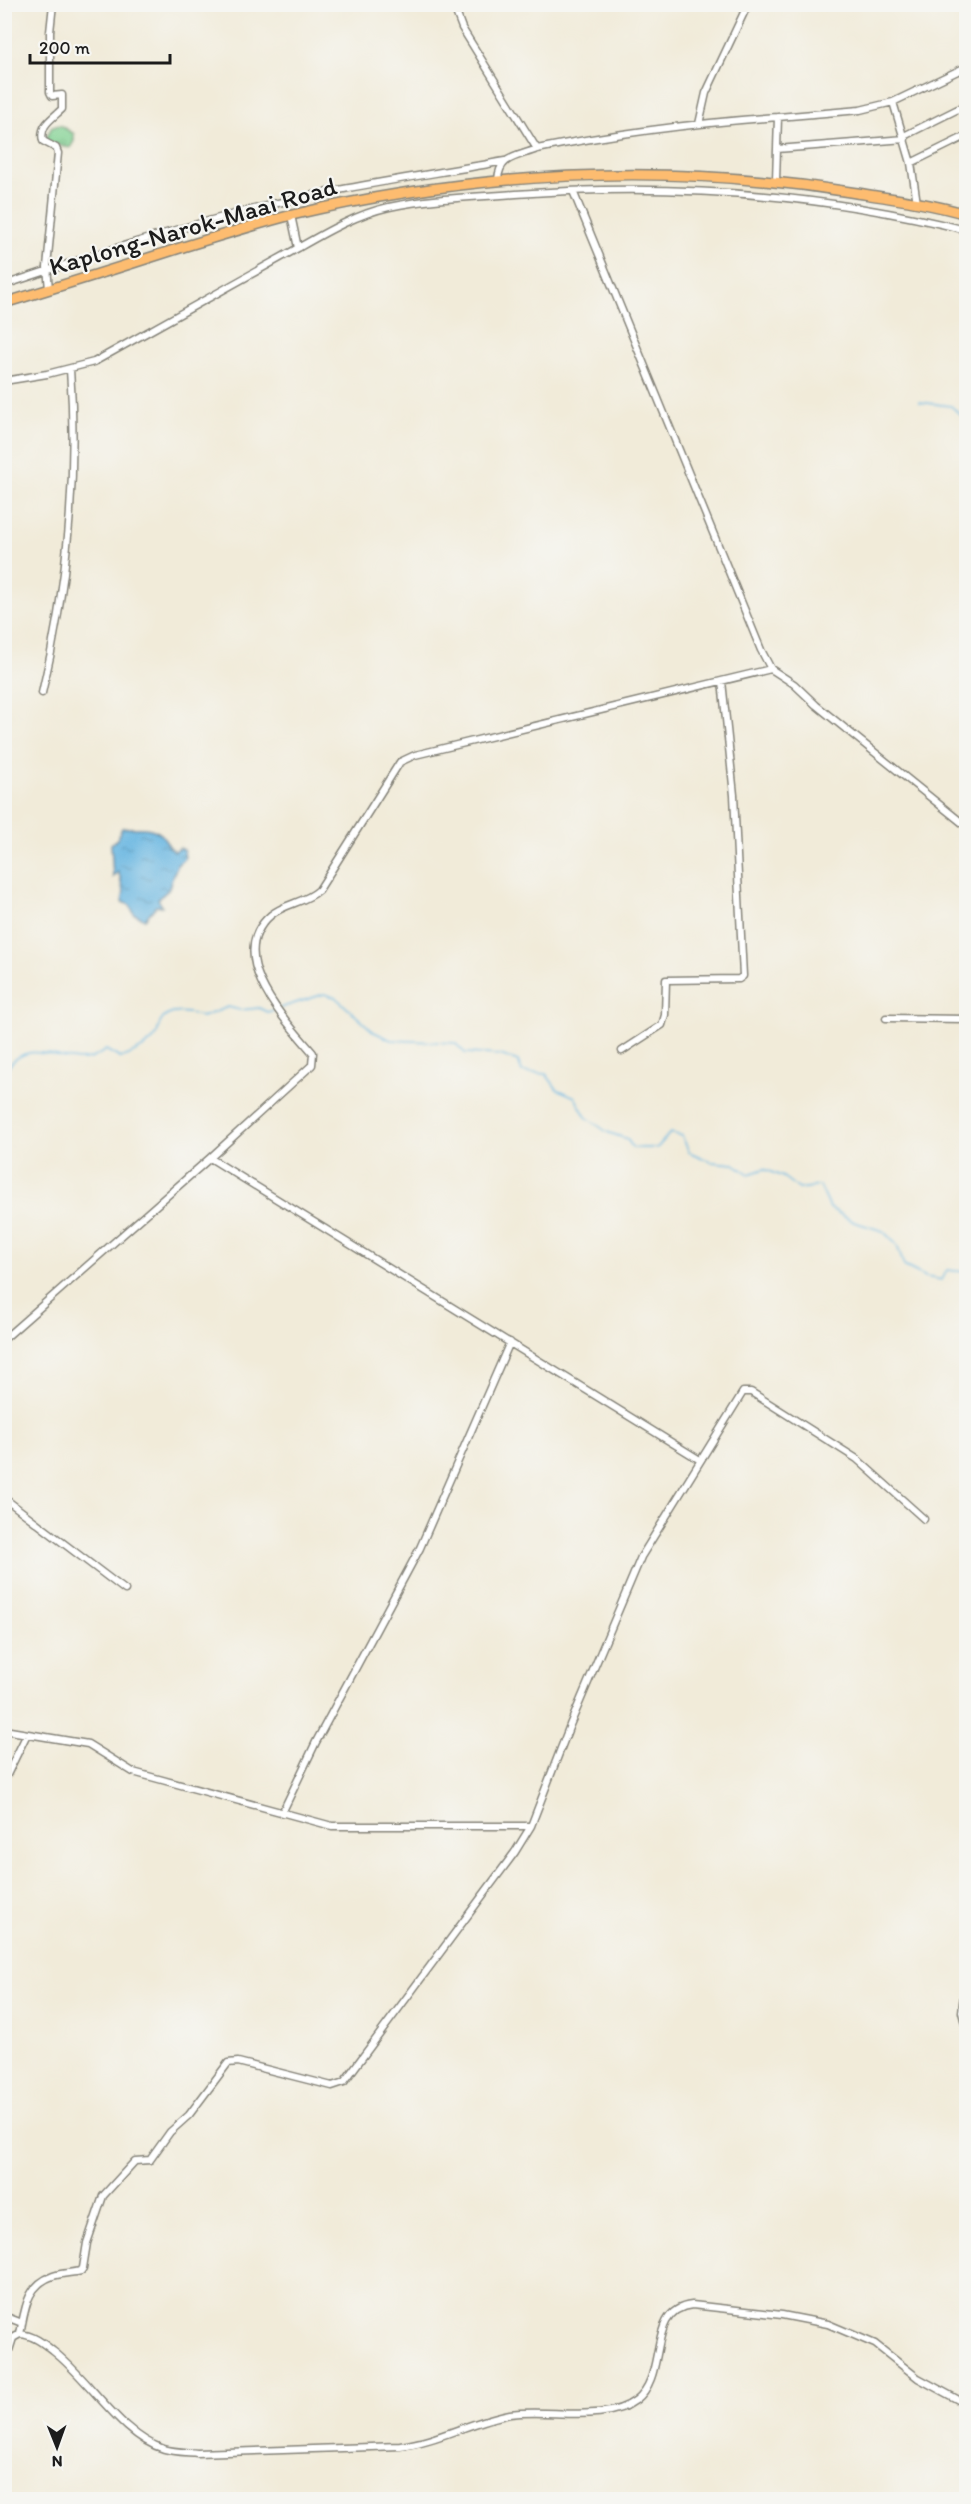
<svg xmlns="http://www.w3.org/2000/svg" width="971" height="2504" viewBox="0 0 971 2504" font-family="Itim,sans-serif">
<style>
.park{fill:url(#park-tufts);stroke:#4e7657;stroke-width:1.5}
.water{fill:url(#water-ripples);stroke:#42697e;stroke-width:1.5}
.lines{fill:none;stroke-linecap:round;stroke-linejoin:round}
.stream{stroke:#67b6e1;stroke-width:1.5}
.minor-casing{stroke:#86847a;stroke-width:9}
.highway-casing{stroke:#86847a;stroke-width:12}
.minor{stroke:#fff;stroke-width:6}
.highway{stroke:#fdbc70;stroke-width:9}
.labels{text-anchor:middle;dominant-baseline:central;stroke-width:4.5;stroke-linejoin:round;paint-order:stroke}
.street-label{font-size:26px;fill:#1c1c1c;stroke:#f6f6f2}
</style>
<defs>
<pattern id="park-tufts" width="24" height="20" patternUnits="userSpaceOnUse" patternTransform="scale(1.5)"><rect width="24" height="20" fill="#81d192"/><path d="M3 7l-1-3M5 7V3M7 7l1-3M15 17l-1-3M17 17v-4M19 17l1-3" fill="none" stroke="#6fb37d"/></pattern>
<pattern id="water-ripples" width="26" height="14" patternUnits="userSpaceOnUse" patternTransform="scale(1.5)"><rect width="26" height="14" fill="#67b6e1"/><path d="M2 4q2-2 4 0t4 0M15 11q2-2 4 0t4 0" fill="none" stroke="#5493b6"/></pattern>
</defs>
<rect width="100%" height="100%" fill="#f6f6f2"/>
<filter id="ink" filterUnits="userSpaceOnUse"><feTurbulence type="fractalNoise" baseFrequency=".0167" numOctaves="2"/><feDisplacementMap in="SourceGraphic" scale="12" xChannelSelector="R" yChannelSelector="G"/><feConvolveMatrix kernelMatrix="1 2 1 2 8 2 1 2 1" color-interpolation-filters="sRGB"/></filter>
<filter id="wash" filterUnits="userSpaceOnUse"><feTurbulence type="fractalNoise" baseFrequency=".008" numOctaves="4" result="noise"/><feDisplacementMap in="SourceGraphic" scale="24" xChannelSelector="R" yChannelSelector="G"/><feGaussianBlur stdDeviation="1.35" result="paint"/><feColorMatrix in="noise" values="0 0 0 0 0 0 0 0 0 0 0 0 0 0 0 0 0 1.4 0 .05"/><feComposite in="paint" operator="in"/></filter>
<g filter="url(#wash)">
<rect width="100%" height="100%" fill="#f1ebd9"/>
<path class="park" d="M60,125l14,9v7l-4,7 -26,-6 8,-15z"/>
<path class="water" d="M122,828c13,0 30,-3 40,7 5,6 3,9 12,16l6,-3 4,2 1,8 -8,7 -9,25 -10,9 4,7h-6l-11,13 -11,-5 -4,-9 -8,-3 2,-10c-4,-7 -2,-13 -6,-20l-5,5 -2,-33 6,-5z"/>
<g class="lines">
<path class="stream" d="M919,402l32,4 15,14
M280,1008l44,-14 11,3 39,35 17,8 64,3 10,10 35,2 18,6 4,11 24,2 11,15 18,8 11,20 21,15 20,7 6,9h24l13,-15 12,3 7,16 23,10 22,2 15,10 15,-5 19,8 16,12 21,-3 10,22 24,14 29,9 14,14 7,21 22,11 16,3 5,-10 19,2
M4,1066l4,1c23,-31 53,-2 81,-8 6,-2 12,-6 17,-9l14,8c11,-3 29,-12 36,-22 2,-3 2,-9 4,-13 7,-15 30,-11 42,-6l26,-10 12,3 19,-2 8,4 8,-2"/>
</g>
</g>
<g filter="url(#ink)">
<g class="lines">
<defs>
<path id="minor" d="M453,4l9,24 75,121c-20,8 -38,7 -39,31
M893,102l18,61 6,40
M699,124l7,-31 42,-89
M904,136l62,-31
M537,149c79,-16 160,-26 241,-32
M777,149l128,-10
M911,163l55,-27
M776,181l2,-64 82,-7 33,-8 73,-35
M573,191l188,459 10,19 23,15 22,21 150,121
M962,213l4,-12
M298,248c28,-16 59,-34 91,-41 41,-9 85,-10 127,-13 151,-11 303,-1 450,36
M4,285c84,-28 168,-56 254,-77 81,-21 164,-32 247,-47
M49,289l-2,-22 11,-114 -2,-5 -13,-7c-4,-16 9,-22 19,-32v-14l-10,1 -2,-4v-60l3,-28
M4,381l43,-7 47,-12 204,-114 -7,-33
M42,693c25,-103 36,-218 28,-324
M886,1018l80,1
M622,1051l40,-26 3,-10 1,-35 73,-1 4,-3 -9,-181 -12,-114
M210,1158l490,302
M4,1339l206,-181 102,-93 1,-12c-27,-32 -90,-97 -42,-138 14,-12 34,-12 48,-25l81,-128 15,-7 356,-86
M4,1498l121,92
M4,1730l84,14 45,28 199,54h199l39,-101 71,-168 102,-165h8l106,67 67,60
M4,1781l23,-47
M282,1813l34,-71 104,-194 90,-206
M966,1977l-4,35 4,15
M4,2316l18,7
M20,2334c5,-24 6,-49 33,-58 9,-3 19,-3 28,-5l2,-3 4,-25 16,-47 32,-35 15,-1 20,-28 19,-17 39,-52 10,-1 94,24 12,-4 171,-230 16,-26
M4,2366l9,-28 7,-4c13,1 23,9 33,17 37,28 68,85 111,98 10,3 22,3 33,4l203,-7c39,-5 72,-25 110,-32 38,-6 95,10 126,-14 33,-25 9,-90 56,-95l90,10 46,9 47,20 43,34 48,26"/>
<path id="highway" d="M4,303c60,-18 120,-37 179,-56 37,-11 73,-23 109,-32 184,-43 372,-53 558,-23 39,6 79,11 116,22"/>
</defs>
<use href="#minor" class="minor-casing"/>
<use href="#highway" class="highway-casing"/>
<use href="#minor" class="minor"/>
<use href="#highway" class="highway"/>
</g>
</g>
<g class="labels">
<g class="street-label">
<text transform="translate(193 226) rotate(-16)">Kaplong-Narok-Maai Road</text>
</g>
</g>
<rect width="971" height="2504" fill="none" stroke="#f6f6f2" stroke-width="24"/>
<g transform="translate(57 2447) rotate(179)" stroke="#f6f6f2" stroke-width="4.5" paint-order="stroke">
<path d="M0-4.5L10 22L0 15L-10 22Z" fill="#1c1c1c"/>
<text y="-9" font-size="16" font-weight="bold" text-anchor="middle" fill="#1c1c1c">N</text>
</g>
<path d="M30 54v9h140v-9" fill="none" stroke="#1c1c1c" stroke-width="3"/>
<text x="39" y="54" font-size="18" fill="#1c1c1c" stroke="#f6f6f2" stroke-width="4.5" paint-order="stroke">200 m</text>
</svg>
